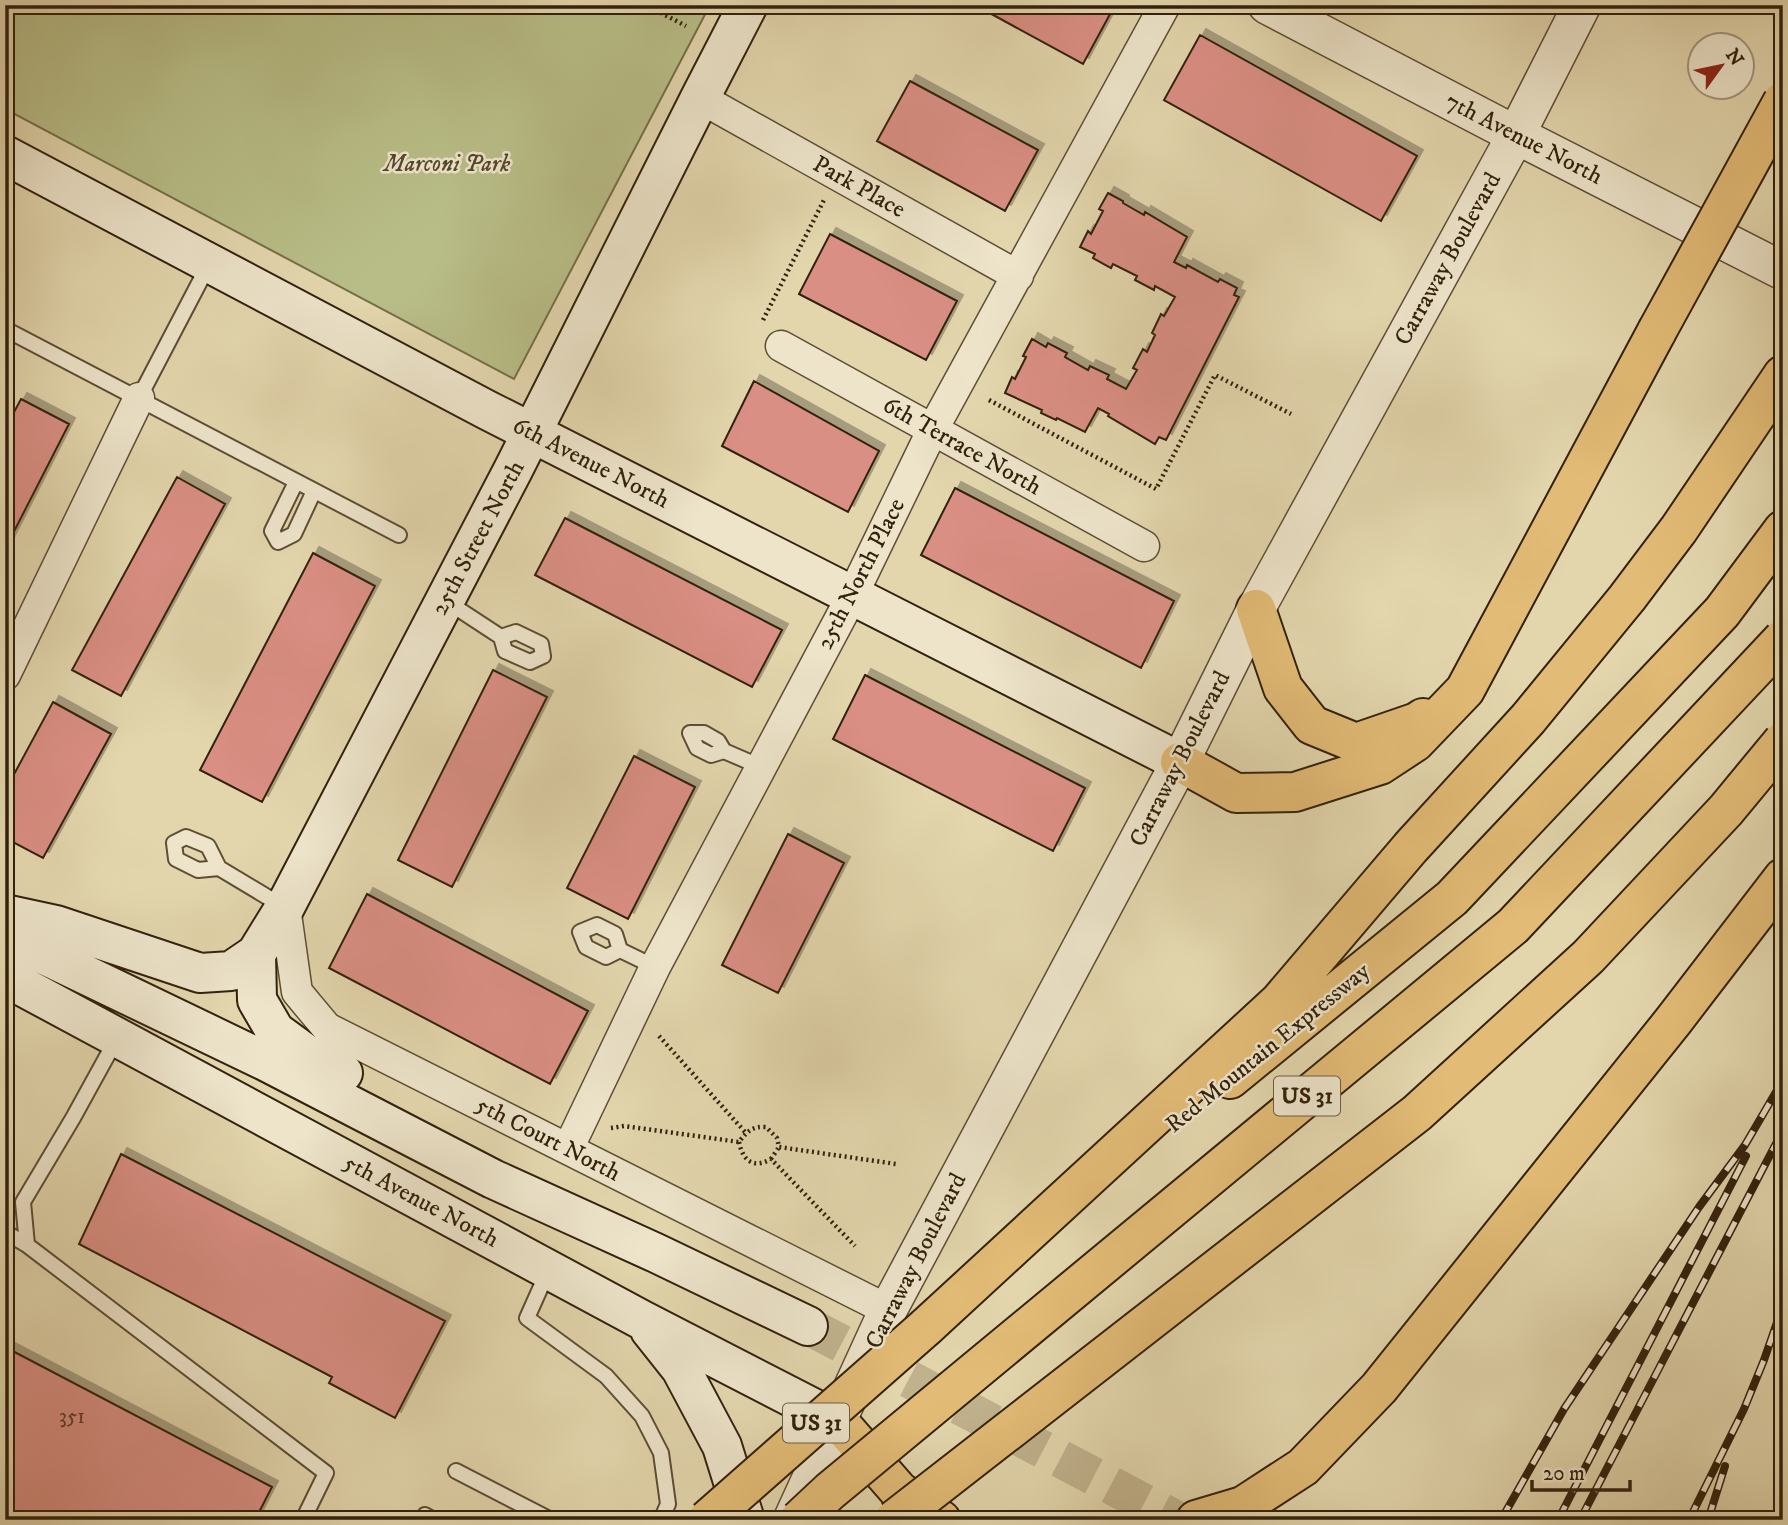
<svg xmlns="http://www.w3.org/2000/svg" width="1788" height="1525" viewBox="0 0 1788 1525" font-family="'IM FELL DW Pica',serif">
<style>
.green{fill:#b8bd87;stroke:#756f4a;stroke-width:2}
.building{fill:#da8f84;stroke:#32210d;stroke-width:2;filter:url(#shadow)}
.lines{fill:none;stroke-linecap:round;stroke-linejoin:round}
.secondary-tunnel{stroke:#c0b28d;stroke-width:38;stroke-dasharray:38 19;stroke-linecap:butt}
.service-casing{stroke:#5e4e35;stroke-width:18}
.minor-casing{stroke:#5e4e35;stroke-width:33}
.tertiary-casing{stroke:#5e4e35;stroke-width:40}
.secondary-casing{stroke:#32210d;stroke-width:42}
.motorway-casing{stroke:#32210d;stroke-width:42}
.path{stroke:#32210d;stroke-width:4.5;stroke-dasharray:2 3.5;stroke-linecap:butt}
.service{stroke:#ede4ca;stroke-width:14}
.minor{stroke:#ede4ca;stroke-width:30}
.tertiary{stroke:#ede4ca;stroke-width:37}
.secondary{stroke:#ede4ca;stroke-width:38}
.motorway{stroke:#e2bb76;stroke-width:38}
.rail-casing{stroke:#32210d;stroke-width:8}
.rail{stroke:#ede4ca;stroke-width:5;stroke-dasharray:16;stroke-linecap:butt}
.motorway-bridge-casing{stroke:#32210d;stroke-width:42;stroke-linecap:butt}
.motorway-bridge{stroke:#e2bb76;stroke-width:38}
.labels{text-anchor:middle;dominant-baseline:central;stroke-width:5;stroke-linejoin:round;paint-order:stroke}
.number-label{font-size:21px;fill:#5c3c2b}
.shield{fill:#ede4ca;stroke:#6a5c46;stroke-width:2}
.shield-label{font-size:23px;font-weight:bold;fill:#32210d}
.street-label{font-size:24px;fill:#32210d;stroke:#ede4ca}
.park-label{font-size:24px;font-style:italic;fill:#54482c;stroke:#ede4ca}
</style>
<defs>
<filter id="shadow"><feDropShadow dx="6" dy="-6" stdDeviation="0" flood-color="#0004"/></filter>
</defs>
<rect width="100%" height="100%" fill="#e3d6ad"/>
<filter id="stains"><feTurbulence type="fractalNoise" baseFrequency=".00286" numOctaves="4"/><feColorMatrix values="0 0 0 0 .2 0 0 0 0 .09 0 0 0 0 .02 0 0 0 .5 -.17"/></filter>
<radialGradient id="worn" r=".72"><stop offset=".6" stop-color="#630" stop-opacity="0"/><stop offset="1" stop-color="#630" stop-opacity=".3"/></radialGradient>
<path class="green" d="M5,5h705l-196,374 -509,-270z"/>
<path class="building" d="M975,5h140l-32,59z
M1200,35l217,121 -36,65 -217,-121z
M910,81l128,69 -33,61 -128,-70z
M1108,193l15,8v2l21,12 1,-3 42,25 -13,25 12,6 1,-3 31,17 2,-3 17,9 -3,7 5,2 -73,143 -7,-3 -4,7 -47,-28 1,-2 -11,-6 -13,24 -28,-14 -1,2 -15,-7 1,-3 -37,-17 7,-16 3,2 11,-22 -3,-1 9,-17 14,8 2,-4 19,10 -2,4 23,13 2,-4 19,9 -2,4 19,10 11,-19 -4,-2 10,-19 4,3 8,-17 -3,-2 9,-19 3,2 11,-19 -20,-11 -1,4 -19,-10 2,-4 -24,-12 -2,4 -18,-10 2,-4 -15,-7 8,-16 3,3 12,-23 -4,-2z
M830,234l127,67 -31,59 -127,-66z
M754,381l125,70 -31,61 -126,-66z
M21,399l48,25 -64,125v-120z
M177,477l48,27 -104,192 -49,-26z
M955,488l219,113 -33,67 -220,-113z
M565,518l217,112 -30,57 -217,-112z
M313,553l62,33 -113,216 -62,-32z
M493,670l54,27 -95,190 -54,-27z
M865,675l220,113 -32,63 -220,-112z
M53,702l58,32 -68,124 -38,-20v-47z
M634,756l61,31 -67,132 -61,-31z
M788,834l56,29 -66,130 -56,-28z
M367,894l221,117 -38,73 -221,-116z
M121,1154l324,167 -50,97 -66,-35 3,-6 -253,-133z
M5,1347l267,140 -17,33h-250z"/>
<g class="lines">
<path class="secondary-tunnel" d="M808,1326l369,194"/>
<defs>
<path id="service" d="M5,329l394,206
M139,398l69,-132
M296,482l-24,49 6,11 16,-8 20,-43
M446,601l55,36
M516,632l25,12 2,12 -13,6 -25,-11 -4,-14z
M724,751l-13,4 -14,-7 -7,-15h14l14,8 6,10 37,16
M219,868l-21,2 -22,-11 -2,-16 12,-6 22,9 11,22 65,39
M620,950l-14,7 -20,-10 -6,-15 17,-7 18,9 5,16 35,17
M117,1038l-44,80 -50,84 4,43 299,228 -23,47
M5,1232l22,13
M548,1271l-21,47 79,58 36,40 19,37 7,51 -7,16
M456,1471l95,49
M425,1515l9,5"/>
<path id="minor" d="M700,98l318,178
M781,346l363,200
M5,675l134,-277
M285,907l12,85 30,36 561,282
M568,1149l87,-182 197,-371 81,-167 232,-424"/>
<path id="tertiary" d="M1267,5l249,130 267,136
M792,1520l96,-210 292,-548 76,-153 260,-474 66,-130"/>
<path id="secondary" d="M5,155l482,255 693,352
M5,914l51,11 144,48 31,-2 25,-17 29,-47 228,-437 187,-372 48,-93
M5,936l262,126 226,117 163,74 152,73
M256,954l1,46 18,31 30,22 38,20
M5,977l637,343 196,101
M650,1330l31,39 41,77 23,74"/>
<path id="motorway" d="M1256,609l27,79 29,37 44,18 61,-21 6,-4
M1180,762l56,31 59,-1 85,-27 35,-23 50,-52 192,-359
M1230,1079l222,-181 270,-286 61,-82
M926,1327l353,-325 132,-155 117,-128 99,-121 52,-69 104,-154
M838,1421l61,70 42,29
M1196,1520l47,-14 60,-39 76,-79 295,-368 109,-142"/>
</defs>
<use href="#service" class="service-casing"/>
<use href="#minor" class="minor-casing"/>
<use href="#tertiary" class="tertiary-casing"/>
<use href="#secondary" class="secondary-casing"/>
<use href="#motorway" class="motorway-casing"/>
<path class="path" d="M646,5l40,21
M763,320l61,-120
M989,400l167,89 59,-114 76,39
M659,1036l87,97
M611,1128l13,-2 115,16c8,-11 14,-16 27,-15l11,11 2,9 117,17
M739,1142c4,19 14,27 32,17l84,87
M771,1159l8,-12"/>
<use href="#service" class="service"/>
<use href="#minor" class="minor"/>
<use href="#tertiary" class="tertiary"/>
<use href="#secondary" class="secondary"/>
<use href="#motorway" class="motorway"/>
<defs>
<path id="rail" d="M1501,1520l63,-111 135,-202 46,-62 38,-65
M1558,1520l188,-364
M1580,1520l203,-390
M1689,1520l55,-111 20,-49 19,-55
M1708,1520l17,-54"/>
</defs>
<use href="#rail" class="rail-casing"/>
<use href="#rail" class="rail"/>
<defs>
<path id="motorway-bridge" d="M1657,331l126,-230
M707,1520l219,-193
M799,1520l31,-29 683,-565 270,-287
M894,1520l523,-407 171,-156 138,-147 57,-69"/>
</defs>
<use href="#motorway-bridge" class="motorway-bridge-casing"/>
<use href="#motorway-bridge" class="motorway-bridge"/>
</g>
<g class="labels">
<g class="number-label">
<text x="72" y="1417">351</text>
</g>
<g class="shield">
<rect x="1274" y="1076.5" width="66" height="39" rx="5"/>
<rect x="783" y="1403.5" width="66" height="39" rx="5"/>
</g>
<g class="shield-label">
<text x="1307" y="1096">US 31</text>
<text x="816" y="1423">US 31</text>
</g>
<g class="street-label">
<text transform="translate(1524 139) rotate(27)">7th Avenue North</text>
<text transform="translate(859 187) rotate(29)">Park Place</text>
<text transform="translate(1448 259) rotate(-61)">Carraway Boulevard</text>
<text transform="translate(962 446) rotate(29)">6th Terrace North</text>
<text transform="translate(591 463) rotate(27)">6th Avenue North</text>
<text transform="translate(478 538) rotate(-62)">25th Street North</text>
<text transform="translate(861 574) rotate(-63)">25th North Place</text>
<text transform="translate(1180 759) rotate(-63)">Carraway Boulevard</text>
<text transform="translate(1268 1048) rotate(-39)">Red Mountain Expressway</text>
<text transform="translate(548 1139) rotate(27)">5th Court North</text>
<text transform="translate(421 1201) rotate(28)">5th Avenue North</text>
<text transform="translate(916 1261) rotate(-63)">Carraway Boulevard</text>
</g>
<g class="park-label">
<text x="447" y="164">Marconi Park</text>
</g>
</g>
<rect width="1788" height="1525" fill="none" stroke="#e3d6ad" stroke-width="28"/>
<rect x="7" y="7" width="1774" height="1511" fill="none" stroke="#32210d" stroke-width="3.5"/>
<rect x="14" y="14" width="1760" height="1497" fill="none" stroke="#32210d" stroke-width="2"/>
<g transform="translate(1721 66) rotate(57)"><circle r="33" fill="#ede4ca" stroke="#a2967e" stroke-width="2"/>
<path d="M0-5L12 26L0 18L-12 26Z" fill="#8f2418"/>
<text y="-10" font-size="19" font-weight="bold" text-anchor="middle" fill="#32210d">N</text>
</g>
<path d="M1532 1480v10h98v-10" fill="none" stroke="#32210d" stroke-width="3.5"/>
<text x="1543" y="1480" font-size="21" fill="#32210d" stroke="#ede4ca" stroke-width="5" paint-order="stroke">20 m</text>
<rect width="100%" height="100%" filter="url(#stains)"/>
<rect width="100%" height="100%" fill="url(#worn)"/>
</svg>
